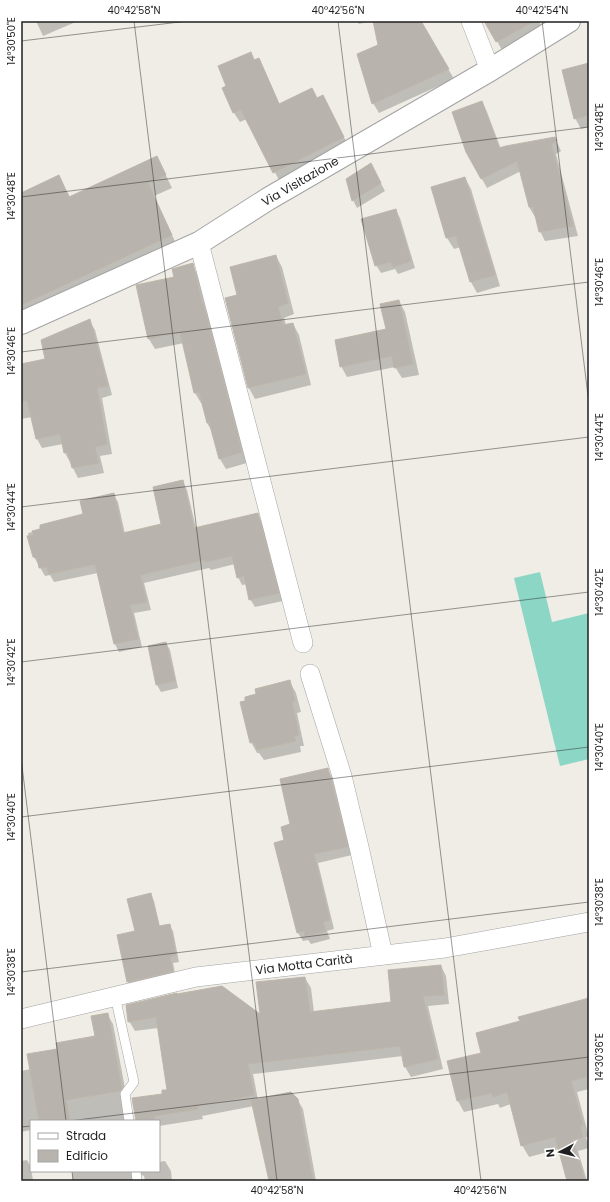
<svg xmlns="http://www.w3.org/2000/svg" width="610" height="1202" viewBox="0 0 610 1202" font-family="Poppins,sans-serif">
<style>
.pitch{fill:#8cd6c5}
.shadow{fill:#0003}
.building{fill:#b8b3ac;stroke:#bfb6aa}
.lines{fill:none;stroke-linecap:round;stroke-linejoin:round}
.service-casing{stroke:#a3a3a3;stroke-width:10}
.minor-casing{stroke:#a3a3a3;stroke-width:20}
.tertiary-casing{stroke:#a3a3a3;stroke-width:24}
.service{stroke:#fff;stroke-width:9}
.minor{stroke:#fff;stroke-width:19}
.tertiary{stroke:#fff;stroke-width:22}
.ticks{fill:none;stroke:#1f1f1f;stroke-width:1;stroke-opacity:0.45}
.labels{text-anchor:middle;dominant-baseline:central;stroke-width:3;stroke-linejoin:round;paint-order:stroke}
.street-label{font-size:12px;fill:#1f1f1f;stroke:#fff}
.neatline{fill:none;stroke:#1f1f1f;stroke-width:1.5}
.ticks-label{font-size:10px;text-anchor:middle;fill:#1f1f1f}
</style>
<rect width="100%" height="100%" fill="#efede6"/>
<path class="pitch" d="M540,572l12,50 37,-9v146l-29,7 -46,-188z"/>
<path class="shadow" d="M36,21h42l-35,15z
M357,21h14l-12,3z
M374,21h50l-3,1 33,57 -75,34 -6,-10 6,-57z
M486,21h53l4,9 -40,22z
M250,53l5,8 3,-2 6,10 16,36 48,1 21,41 -69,35 -33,-63 -7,3 -6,-9 -6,-27z
M589,96v31l-8,2 -6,-11z
M482,102l5,10 14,37 54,-11 6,13 -5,3 22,82 -33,5 -5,-10 -4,-15 -1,1 -6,-10 -8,-36 -34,17 -21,-37z
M157,157l15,31 -18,8 24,52 -157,73v-127l38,-17 11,20z
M375,172l10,19 -28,17 -4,-8z
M465,178l6,11 29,97 -23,7 -6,-11 -10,-35 -7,2 -7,-11 -15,-50z
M395,210l5,8 15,50 -17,6 -3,-5 -14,4 -5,-8z
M276,256l6,11 12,47 -10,4 2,7 7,-1 6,11 12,50 -56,14 -6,-11 -11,-93z
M192,265l6,10 8,35 3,5 38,148 -21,6 -6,-10 -8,-28 -5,-8 -4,-20h-2l-6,-10 -11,-50 -29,6 -6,-10 26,-62z
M399,301l6,11 14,63 -17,3 -7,-11 -48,10 -6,-11 46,-36z
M89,320l6,10 17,65 -10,3 10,56 -12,2 4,17 -26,5 -5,-10 -1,-6h-2l-5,-9 -2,-9 -21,4 -5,-9 -5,-22 -11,2v-54l25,-5z
M183,482l4,8 9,38 61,-14 5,8 21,79 -28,6 -5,-8 -3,-15 -5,1 -4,-8 -3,-13 -24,6 -2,-2 -65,15 7,27 -17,3 8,34 -23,5 -4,-8 -17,-71 -44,9 -4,-7 -5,1 -11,-19 -6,-24 14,-3 42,-15 29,-21 5,8 7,32 38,-9z
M166,643l4,7 8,38 -17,4 -4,-7 -8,-38z
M290,682l6,11 5,19 -4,1 7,33h-4l1,6 -37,8 -5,-7h-2l-6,-11 -4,-41z
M327,769l5,8 20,78 -34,8 16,66 -7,2 3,8 -19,5 -3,-4 -5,1 -5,-8 -13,-92 6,-16z
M150,894l4,7 6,26 9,-2 4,6 6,31 -6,1 3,15 -45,11 -3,-7 -10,-46 18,-4z
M441,966l5,10 3,28 -21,2 15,63 -32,8 -6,-10 -2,-11 -150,18 5,26 39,-1 6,10 13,72h-46l-16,-75 -52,10 1,3 -44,7v-5h-23l-3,-22 31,-5 4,-4 -10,-62 -23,3 -6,-10 -2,-15 135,11 43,-39 6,10 3,24 78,-9z
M589,999v90l-12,3 12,45h-3l3,11 -11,3 9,30h-19l-9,-32 -30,8 -7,-12 -11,-41 -11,4 -2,-4 -34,8 -6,-11 -9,-39 33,-8 39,-32z
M107,1014l6,10 14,75v22h-96v9l-10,2v-61l10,-2 27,-19 38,-13z
M27,1160l4,7 2,14h-12v-20z
M165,1161l6,10 1,10h-27l-1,-5 -2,-1 -4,1 -2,5h-63l-1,-10h87v-9z"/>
<path class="building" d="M373,21h48l28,48 -77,35 -15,-50 21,-9z
M484,21h51l-39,21z
M251,52l3,8 5,-2 20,46 33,-16 5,10 6,-3 21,42 -71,36 -32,-63 -8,3 -11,-25 4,-2 -8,-20z
M589,63v52l-15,4 -12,-49z
M482,101l17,47 7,-2 49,-9 2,4 -6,3 22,82 -34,6 -6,-25h-4l-12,-46 -36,18 -15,-27 -14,-40z
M157,156l9,19 -18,8 24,52 -151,70v-112l38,-18 10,22z
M371,163l10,20 -29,18 -6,-22z
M465,177l30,98 -25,7 -14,-46 -10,2 -15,-51z
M396,209l15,52 -18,6 -2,-5 -16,4 -14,-47z
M276,255l12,48 -10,4 5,18 10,-2 13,51 -58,14 -23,-90 12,-3 -7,-28z
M193,263l9,40h1l39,149 -23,7 -10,-37 -2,1 -8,-31 -5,1 -14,-61 -32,7 -12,-54 38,-8 -2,-8z
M399,300l14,64 -19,4 -2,-12 -52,11 -5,-27 51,-11 -6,-25z
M90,319l18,67 -11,2 10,56 -12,3 4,16 -27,5 -4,-16 -4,1 -4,-19 -24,5 -9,-39 -6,2v-38l24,-5 -4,-19z
M183,480l11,48 64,-15 21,80 -30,7 -5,-24 -7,2 -5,-22 -27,6 -1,-2 -64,15 7,27 -17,3 8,34 -24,5 -19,-80 -46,10 -2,-7 -8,1 -2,-10 -4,-1 -6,-21 7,-1 -2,-4 8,-2v-4l43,-11 -3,-13 34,-8 9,40 38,-9 -8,-37z
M166,642l9,39 -19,4 -8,-39z
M290,680l5,21 -3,1 7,33 -5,1 2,5 -39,9 -3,-8 -4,1 -10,-41 5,-1v-4l11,-3 -1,-5z
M328,768l20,79 -34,7 16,66 -7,2 3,9 -21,5 -1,-5 -7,2 -23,-90 10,-3 -3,-13 9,-3 -10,-45z
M151,893l8,33 11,-2 6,31 -6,2 3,14 -46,11 -10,-47 18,-4 -8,-32z
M441,965l3,30 -21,1 15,63 -34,8 -4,-21 -152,18 6,31 -57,11 1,3 -44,7 1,5h-19l-4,-23 30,-4v-4h5l-11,-73 -28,5 -2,-17 51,-12v1l45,-8 38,28 -4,-32 49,-5 5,35 81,-10 -3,-32z
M589,998v78l-18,5 12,44 -3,1 3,11 -10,3 12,41h-18l-12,-44 -34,9 -14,-54 -14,5 -1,-4 -35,8 -10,-40 34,-8 -5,-20 44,-12 -2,-4z
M108,1013l14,76 -2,2 -54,9 4,21h-31l-12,-67 30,-5 -1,-6 39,-7 -4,-20z
M291,1092l7,7 15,82h-44l-18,-81z"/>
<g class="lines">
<defs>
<path id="service" d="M115,996l19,86 -9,12 4,27
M136,1171l1,10"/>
<path id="minor" d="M471,21l19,49
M199,243l104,400
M310,674l32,102 17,71 24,108
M21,1019l175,-42 249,-29 144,-26"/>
<path id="tertiary" d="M21,323l178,-80 69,-44 222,-129 79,-49"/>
</defs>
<use href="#service" class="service-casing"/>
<use href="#minor" class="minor-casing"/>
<use href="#tertiary" class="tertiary-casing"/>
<use href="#service" class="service"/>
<use href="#minor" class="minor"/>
<use href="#tertiary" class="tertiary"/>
</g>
<path class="ticks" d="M134,21l143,1160M338,21l143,1160M542,21l47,383M21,41l167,-20M21,197l568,-70M21,352l568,-70M21,507l568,-70M21,662l568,-70M21,758l45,363M21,817l568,-70M21,972l568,-70M69,1121l520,-64M21,1127l10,-1M72,1171l1,10"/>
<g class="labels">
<g class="street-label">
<text transform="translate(300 181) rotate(-30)">Via Visitazione</text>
<text transform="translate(304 964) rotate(-7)">Via Motta Carità</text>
</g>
</g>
<rect width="610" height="1202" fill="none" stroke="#ffffff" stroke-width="44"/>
<rect x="30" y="1120" width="130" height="52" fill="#ffffff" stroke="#a5a5a5"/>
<rect x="38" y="1133" width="20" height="6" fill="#ffffff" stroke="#a5a5a5"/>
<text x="66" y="1140" font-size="12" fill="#1f1f1f">Strada</text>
<rect x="38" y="1150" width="20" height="12" fill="#b8b3ac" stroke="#a5a5a5"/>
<text x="66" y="1160" font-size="12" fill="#1f1f1f">Edificio</text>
<g transform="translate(560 1152) rotate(263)" stroke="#ffffff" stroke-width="3" paint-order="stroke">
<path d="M0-3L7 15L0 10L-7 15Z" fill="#1f1f1f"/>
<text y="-6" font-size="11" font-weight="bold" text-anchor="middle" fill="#1f1f1f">N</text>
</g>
<rect x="22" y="22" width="566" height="1158" class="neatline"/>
<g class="ticks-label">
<text x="134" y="14">40°42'58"N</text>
<text x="338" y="14">40°42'56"N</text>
<text x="542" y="14">40°42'54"N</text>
<text transform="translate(11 41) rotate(-90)" y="4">14°30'50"E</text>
<text transform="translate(599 127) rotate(-90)" y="4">14°30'48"E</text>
<text transform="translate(11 196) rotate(-90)" y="4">14°30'48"E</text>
<text transform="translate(599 282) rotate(-90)" y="4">14°30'46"E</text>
<text transform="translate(11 351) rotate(-90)" y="4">14°30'46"E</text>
<text transform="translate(599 437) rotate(-90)" y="4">14°30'44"E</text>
<text transform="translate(11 507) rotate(-90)" y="4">14°30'44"E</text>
<text transform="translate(599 592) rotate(-90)" y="4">14°30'42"E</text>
<text transform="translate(11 662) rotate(-90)" y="4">14°30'42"E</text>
<text transform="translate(599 747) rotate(-90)" y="4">14°30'40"E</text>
<text transform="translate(11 817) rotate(-90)" y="4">14°30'40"E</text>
<text transform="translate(599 902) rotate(-90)" y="4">14°30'38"E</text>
<text transform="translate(11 972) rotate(-90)" y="4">14°30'38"E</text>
<text transform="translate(599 1057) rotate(-90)" y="4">14°30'36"E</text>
<text x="277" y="1194">40°42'58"N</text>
<text x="480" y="1194">40°42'56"N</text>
</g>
</svg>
